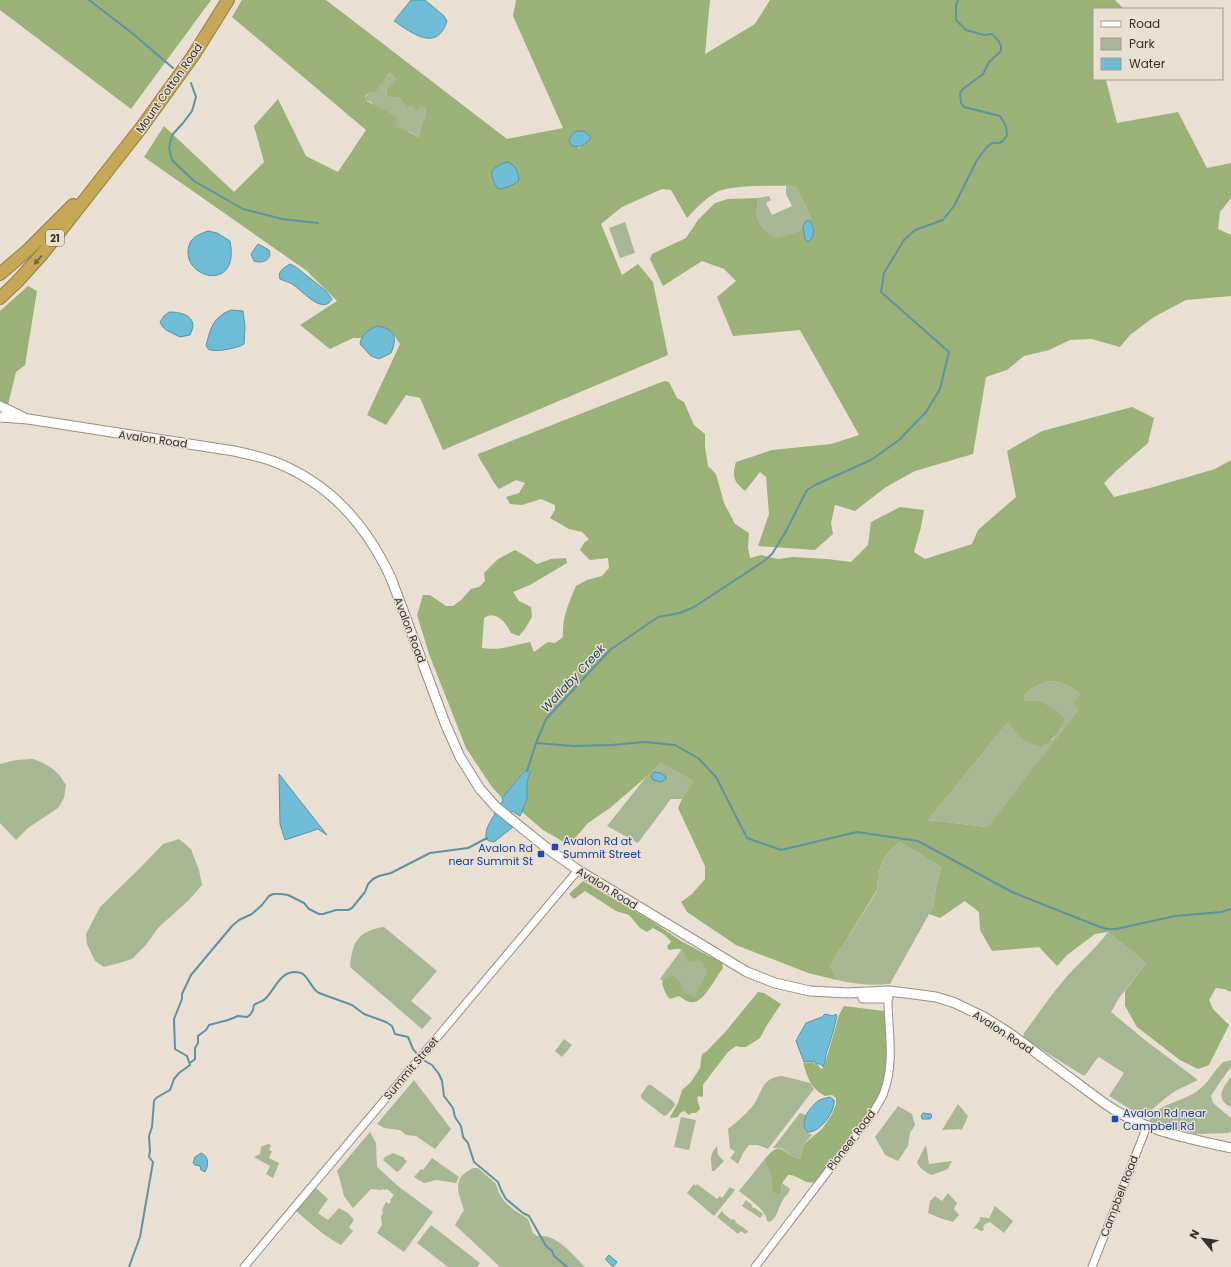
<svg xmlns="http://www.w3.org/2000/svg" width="1231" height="1267" viewBox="0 0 1231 1267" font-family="Poppins,sans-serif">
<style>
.green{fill:#a7b693}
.forest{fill:#9ab277;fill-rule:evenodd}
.water{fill:#6ebcd6;stroke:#5d93a4}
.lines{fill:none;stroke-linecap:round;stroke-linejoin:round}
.stream{stroke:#5d93a4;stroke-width:2}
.street-casing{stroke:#998f84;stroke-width:9}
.secondary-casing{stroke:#998f84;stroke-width:11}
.highway-casing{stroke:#937e47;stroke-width:14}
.street{stroke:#fff;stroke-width:7}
.secondary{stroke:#fff;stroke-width:9}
.highway{stroke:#c5a755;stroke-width:12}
.oneway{fill:#6f613e}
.transit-dot{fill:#1a4fb4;stroke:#eadfd3;stroke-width:1.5}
.labels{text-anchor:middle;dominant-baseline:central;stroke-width:3;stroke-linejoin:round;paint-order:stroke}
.shield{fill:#eadfd3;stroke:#6c6660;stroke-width:1}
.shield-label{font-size:10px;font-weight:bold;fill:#36322e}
.street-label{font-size:11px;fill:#36322e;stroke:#eadfd3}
.transit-label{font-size:11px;fill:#164399;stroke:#eadfd3;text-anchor:start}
.water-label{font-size:12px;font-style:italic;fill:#1e434e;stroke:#eadfd3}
</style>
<rect width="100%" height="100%" fill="#eadfd3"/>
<path class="green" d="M391,73l5,6 -9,12 -1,4 14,3 4,7h6l6,3 5,-3h5l-1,15 -3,2 -3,15 -4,-2 -5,-3 -15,-4 -24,-26 -6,-2v-2l4,-5h3c5,-5 14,-16 19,-20z
M786,186h10l15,33 -6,2 -5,10c-6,2 -14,7 -21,7 -10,0 -21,-15 -22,-24 -1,-5 1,-11 1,-16l11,-2 2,4 -5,3 6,12 20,-9 -6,-12z
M625,222l10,31 -15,5 -11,-30z
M1047,681c13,0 24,5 34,13l-1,16 -93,117 -59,-7 81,-99 43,19 9,-11 4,-9 -34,-19h-7v-5l7,-7z
M33,759c17,6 24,11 33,26l-2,13 -6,10 -30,20 -12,12 -16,-17v-59l16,-4z
M661,763l32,18 -11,18h-11l-33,44 -31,-17 39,-49z
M179,839l12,10 8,21 3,15 -13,15 -31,28 -12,17 -14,14 -13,4 -15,4 -9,-6 -8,-17 -1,-10 14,-27 41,-40 22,-23z
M900,842l41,25 -5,21 -3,19 -43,77c-18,2 -35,0 -53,-4l-7,-14 47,-75c1,-20 6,-38 23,-49z
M384,927l53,44 -26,30 21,17 -10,11 -72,-62c2,-25 8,-36 34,-40z
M1108,932l38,31 -27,35 -8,14 34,28 53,40 -21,10 -9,6 -25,21 -34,-21 15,-23 -25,-16c-6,5 -9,13 -15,19l-61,-38 1,-5c16,-21 30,-43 48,-62 12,-13 25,-24 36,-39z
M684,946l36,21 -24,33 -36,-21z
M564,1039l8,6 -10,12 -7,-6z
M1231,1060v7l-11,15 -9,14 2,7 18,15v13l-2,2 -33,1 -46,-13v-3c11,-15 31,-16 46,-26 12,-8 17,-20 27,-30z
M782,1076l9,2 19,5 4,6 -46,60 -10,-4h-9l-6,8 -5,11 -8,-6 5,-6 -5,-4 -2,-19c8,-6 16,-13 23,-21 12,-13 8,-30 31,-32z
M1231,1077v30c-16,-8 -9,-19 0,-30z
M414,1080l37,49 -16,20 -19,-13 -10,-1 -6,-5 -16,-2 -7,-4z
M648,1085h3l23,17 1,3 -8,10 -3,1 -23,-18v-3z
M958,1104l10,12 -6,14 -3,-1 -17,1z
M898,1106l14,8 3,11 -5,8 -2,13 -10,15 -13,-6 -10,-18z
M800,1113l6,2 -2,9 1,7 7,4 -8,9 -4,15 -8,-3 -11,-8h-8z
M681,1117l15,3 -7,30 -15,-3z
M370,1132l6,11 1,24 21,19 35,26 -29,40 -27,-19 5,-8 -1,-8 2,-5 -1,-2 4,-8 3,2 2,-3 -1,-1 4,-5 -7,-6 -2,1 -2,-1 -2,1 -10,-1 -18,19 -9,-12 -4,-16 -3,-9z
M268,1144l3,1 -2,5 3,1 -3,7 10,5 -6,15 -7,-4 4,-8 -16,-9 6,-3 1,-7z
M926,1145l3,19 23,-3 -4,8 -16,6c-6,-2 -13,-7 -15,-13z
M717,1146l1,9 6,6 -10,10h-2c-1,-11 -3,-16 5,-25z
M393,1153l12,5 -1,1 3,2 -7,9 -3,2 -14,-12 2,-3z
M432,1158l27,19 -3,6 -20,-3 -12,3 -10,-6 7,-8 2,1z
M764,1160l7,15 1,16h9l1,-8 8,6c-1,5 -5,7 -7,11 -5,7 -5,17 -13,22l-3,-1c0,-11 -20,-23 -28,-30z
M473,1168h5l18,16 3,9 5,8 10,9 14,9 5,14 4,3c20,-2 35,18 48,31h-85l-45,-42 9,-15c-6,-19 -13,-31 9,-42z
M694,1184l2,2 1,-2 20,15 3,-3 2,2 8,-11 5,3 -21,26 -27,-23z
M315,1187l13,12 -10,14 10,7 11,-12 9,5 6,7 -5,7 4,4 -12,14c-17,-9 -31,-22 -46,-35z
M948,1193l9,10 -3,6 5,6 -6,7 -13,-4 -12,-5 2,-12 5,-5 7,5z
M746,1200l6,5v2l2,1h1l8,6 -3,4 -18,-12z
M995,1206l18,15 -9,12 -14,-11 -5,2 -2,3 1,3 -3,1 -5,-3 -3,1 7,-9v-3l9,1z
M722,1211l2,3 8,6 1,-1 3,2 -1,1 13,9 -1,2 -2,1 -4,-3 -3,3 -21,-17z
M431,1225l49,38 -3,4h-29l-31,-24z"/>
<path class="forest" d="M0,0h211l-80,109 -131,-99z
M242,0h84l181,139 56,-11 -50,-112 3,-16h194l-5,54 50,-30 15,-24h345l9,9h-30v70h15l-3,1 11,43 61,-11 29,56 24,-5v35l-11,14 -2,17 13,6v61l-45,4 -32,17 -24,18 -10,12 -28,-8 -22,1 -21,10 -25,6 -17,14 -21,7 -13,77 -58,17 -29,16 -31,24 -20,-6 -4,18 2,11 -18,16 -57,-4 11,-32 -3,-37 -6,-5 -15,19c-12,-10 -13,-15 -9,-29l36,-12 59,-6 28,-9 -59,-105 -67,6 -16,-39 19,-16 -12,-12 -22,-8 -39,25 -13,-27 2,-5 34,-16 12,-18 17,-17 13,-4 30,-1c0,5 -2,12 -1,17 2,10 12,22 22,23l21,-7 5,-10 6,-2 -15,-33c-19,0 -65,-2 -81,7 -11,7 -20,16 -28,25l-16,-28 -9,-1 -40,18 -21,17 21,51 16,-11 15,18 15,73 -225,95 -23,-52 -14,-3 -20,30 -19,-10 33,-71 -8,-12 -15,-6 -4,2 -12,10h-8l-23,11 -30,-24 37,-24 -30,-30 -163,-114 20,-31 70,66 30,-30 -10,-36 24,-27 28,57 32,16 28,-42 -134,-113zM391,73l5,6 -10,12 1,5 13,2 4,7 4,3 2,-3 7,5 4,-5 4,2 1,-1 -1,14 -3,2 -3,15c-8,-3 -15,-9 -24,-10v-1l2,-8 -7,-5 -25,-13v-2c2,-6 6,-5 10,-6l14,-18zM583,131l6,9 -10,8 -10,-8 5,-8z
M28,286l9,5 -12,74 -9,7 -8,33 -8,-4v-90z
M664,381l5,1 8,16 7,4 10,23 11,9v13l3,19 8,8 8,29 11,21 14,9 -1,14 2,11 11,-3 17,4 15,-2 34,2 24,3 17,-17 3,-23 29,-15 24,3 -3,17 -7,25 11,7 47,-15 6,-14 38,-33 -9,-46 35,-20 90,-24 22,11 -6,25 -32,28 -12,12 10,14 36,-9 65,-19 16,-9v532l-7,-3 -8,-1 -7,12 4,9 16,16 -20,40 -11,4 -18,-9 -43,-33 -12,-21v-15l21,-28 -38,-31 -13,2 -28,21 -10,11 -18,-19 -47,4 -12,-21 -1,-18 -14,-11 -25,17 -11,-4 4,-7 3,-19 5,-21 -41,-25c-17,11 -22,28 -23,48l-47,76 7,14 -29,-7 -72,-28 -49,-33 -6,-10 11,-8 13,-15v-13l-27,-58 4,-9 11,-18 -32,-18 -15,14 -36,31 -22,15 -19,22 -26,-15 -22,-19 6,-12v-17l3,-10 -3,-3c-8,5 -18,22 -25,29l-10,-11 -26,-39 -37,-94 -12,-39 6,-20h7l16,11h7l8,-6 10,-11 8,-2 6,-6 -1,-8 14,-14 17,-9 12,7 10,7 14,-5 15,-1 1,5 -37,22 -17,7 6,9 12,6 1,10 -7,12 -6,7 -8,-3c-4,-9 -15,-24 -27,-15l-2,30c17,3 32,-3 48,-6l4,10 14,-10 7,1 8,-6c-1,-20 5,-32 13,-51l11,-6 15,-4 7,-8 -1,-10 -18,2 -10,-10 4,-7 5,-4 -7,-7 -13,-3 -19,-11 5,-8v-5l-14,-6 -19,6 -12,-1 -4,-7 13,-4 6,-10 -9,-3 -17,9c-6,-6 -8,-13 -13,-20 -3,-6 -7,-9 -8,-15zM1047,681c13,0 24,5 34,13l-7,9 5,7 -92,117 -59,-7 81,-99c7,15 16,21 32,26 11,-7 19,-14 24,-27l-3,-5 -22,-14h-16v-5l7,-7z
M583,881l67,39 31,21 41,22 1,5c-7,8 -20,38 -33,34 -4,-1 -8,-4 -11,-6l-9,3c-5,-5 -6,-10 -8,-16l1,-3 10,-4c7,3 10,10 11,17l7,1 2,3h2l12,-25 -4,-10 -4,-2 -11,2c-4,-11 -4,-16 -18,-12l-2,-1 -1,-3 4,-4c-4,-7 -11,-10 -18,-14l-6,4 -7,-4 -11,-13 -13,-4 -31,-20 -11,8 -5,-5z
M758,992l6,1 17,11 -14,21 -7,13 -14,9h-6l-4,-1 -8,6 -23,30 -2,3v10l-1,2 -4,-1c-2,5 2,9 2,13l-4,4h-4l-3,2 -5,-4 -4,2 -2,4 -7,1 -1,-1 8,-14 4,-13 9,-8 9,-14 2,-14 4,-2 20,-21z
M844,1006l40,5 4,33 -1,29 -4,15 -12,21 -56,73c-11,3 -17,-8 -27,-7l-6,8 -1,8 -3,4 -6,-4 -1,-16 -7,-15c18,-22 16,-7 36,-1l4,-15 18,-15 10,-15 4,-10v-6l-4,-3 -7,1c-16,-10 -16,-16 -22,-33l11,-1v2l4,1 3,4 3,-2 15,-52z"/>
<path class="water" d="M411,0h14l19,16 3,5c-10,32 -35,12 -53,0z
M579,131c6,0 8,2 12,6 -4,8 -13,12 -20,8l-2,-5 5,-8z
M508,162c8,4 10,9 11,18 -6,6 -12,8 -21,9 -4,-6 -7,-12 -6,-19l9,-6z
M809,220c6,6 6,18 -1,22l-3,-3 -2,-13 2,-4z
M208,231l9,2 13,8c10,51 -44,38 -42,10 1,-13 9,-16 20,-20z
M258,244l11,6c4,10 -7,14 -15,11l-3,-7z
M290,264l6,3 30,24 6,8c-9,17 -30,-9 -40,-15 -3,-2 -8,-3 -12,-5 -3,-7 4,-12 10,-15z
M231,310l12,1 2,16 -1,17c-6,4 -26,8 -33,6 -3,0 -3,-2 -5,-4 4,-17 7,-29 25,-36z
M169,312c9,0 24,2 24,14 0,3 -2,6 -3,9l-10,2 -14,-7 -4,-4 -2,-4 4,-6z
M377,326c18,3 21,11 14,27l-12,6 -8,-3 -11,-12c1,-9 9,-15 17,-18z
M527,769l3,3 -3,10v17l-7,17 -8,-5 -4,6 -2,4 7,6 -19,15 -5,-1 -3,-2c-1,-11 4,-17 9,-25l-1,-4 9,-9 -1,-3c7,-7 18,-24 25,-29z
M654,772l7,1 5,4v2l-5,3 -8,-2 -2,-4z
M279,774l48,61 -9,-6 -33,11 -5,-16z
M825,1014l8,2 3,-2 1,2c-3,12 -6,24 -10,35 -2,6 -1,11 -4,16l-3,-3h-4l-2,-3 -10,1 -8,-21 2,-4 8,-14 16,-6z
M830,1097l4,3c2,11 -15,34 -27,32 -8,-10 2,-24 11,-31 3,-2 8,-3 12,-4z
M923,1113l8,1 1,3 -2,2h-8l-1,-3z
M201,1153c8,3 8,12 4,19l-4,-2 -1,-4 -5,-1 -2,-2 2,-6z
M609,1255l8,7 -4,5 -7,-7v-2z"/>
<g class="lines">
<path class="stream" d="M89,0l43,33 41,35
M191,83l5,14 -4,14 -9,12 -11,12 -3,13 3,12 22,21 49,28 39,10 36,4
M536,743l37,3 38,-1 34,-3 30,3 23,13 18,19 31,61 34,12 76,-18 61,9 94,51 88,35 7,2h9l59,-13 46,-4 10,-3
M527,771l9,-28 10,-24 64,-69 48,-33 22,-4 14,-6 70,-46 8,-7 13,-21 22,-43 8,-5 56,-25 28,-20 27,-28 14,-23 9,-37 -68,-60 3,-19 20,-33 11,-10 28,-10 11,-14 23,-46 10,-13 5,-4h7l4,-2 4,-6 -1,-9 -6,-10 -36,-9 -3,-4 -1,-10 3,-4 20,-15 6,-12 12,-11c1,-8 -4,-12 -9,-17l-8,1 -18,-5 -10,-10v-14l2,-6
M425,1061l7,4 7,9 3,7 2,15 9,12 2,9 6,9 2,11 5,6 6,19 24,20 3,8 5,9 17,14 6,3 17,30 6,5 2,5 13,11
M190,1063l5,-4v-11l3,-5v-7l8,-6 3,-5 19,-5 10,-4 9,1 3,-2 3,-5 1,-5c4,-3 8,-3 11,-6 10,-9 14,-26 29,-27 4,0 6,0 9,2 7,6 9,15 16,19l33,12 12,9 22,8 6,4 3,8 13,3 5,12 4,5
M129,1267l11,-30 13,-75 -4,-5 1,-6 -1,-15 3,-9 2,-26 2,-3 14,-8 4,-11 5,-6 11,-8 -3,-9 -12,-7 -1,-30 8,-20v-5l9,-19 41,-49 7,-6 13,-6 10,-9 7,-9 4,-2h8l7,1 16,8 5,6 10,5h4l13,-4h12l4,-2 13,-16 3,-8 5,-5 6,-3 12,-3 39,-20 38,-5 19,-10"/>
<defs>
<path id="street" d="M244,1267l334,-397
M755,1267l119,-156c3,-6 8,-12 10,-19 12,-32 3,-66 4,-99
M1092,1267l55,-141"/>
<path id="secondary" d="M0,406l23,11
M0,417l28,2 206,32c14,3 28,6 41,11 56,22 91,63 116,116l54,145 15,34 20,32 16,18 52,42 30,21 169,102 28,11 35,8 38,2 40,-2 18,2 30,4 19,6 29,14 24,15 96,71c37,27 83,35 127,45
M863,998h25"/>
<path id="highway" d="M0,274l28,-24 45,-45
M0,298l17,-16 26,-29 98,-125 52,-72 35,-56"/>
</defs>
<use href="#street" class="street-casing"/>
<use href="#secondary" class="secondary-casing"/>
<use href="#highway" class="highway-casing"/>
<use href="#street" class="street"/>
<use href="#secondary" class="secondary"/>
<use href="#highway" class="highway"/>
</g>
<defs><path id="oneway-solid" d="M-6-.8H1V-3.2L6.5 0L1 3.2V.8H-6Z"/></defs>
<use class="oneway" href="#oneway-solid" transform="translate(38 260) rotate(130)"/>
<g class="transit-dot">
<rect x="551" y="843" width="8" height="8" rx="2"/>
<rect x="537" y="850" width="8" height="8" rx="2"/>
<rect x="1111" y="1115" width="8" height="8" rx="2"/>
</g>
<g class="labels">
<rect class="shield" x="46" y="230" width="18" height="16" rx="3"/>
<g class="shield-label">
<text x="55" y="238">21</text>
</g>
<g class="street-label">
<text transform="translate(169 88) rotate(-55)">Mount Cotton Road</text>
<text transform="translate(153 439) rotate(8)">Avalon Road</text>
<text transform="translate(410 630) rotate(69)">Avalon Road</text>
<text transform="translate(607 888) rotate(32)">Avalon Road</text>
<text transform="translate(1003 1032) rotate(33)">Avalon Road</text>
<text transform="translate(411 1068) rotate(-50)">Summit Street</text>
<text transform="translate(851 1140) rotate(-53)">Pioneer Road</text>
<text transform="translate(1119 1196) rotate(-69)">Campbell Road</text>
</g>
<g class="transit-label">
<text x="563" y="841">Avalon Rd at<tspan x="563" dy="13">Summit Street</tspan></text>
<text x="533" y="848" text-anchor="end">Avalon Rd<tspan x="533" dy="13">near Summit St</tspan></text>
<text x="1123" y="1113">Avalon Rd near<tspan x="1123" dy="13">Campbell Rd</tspan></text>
</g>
<g class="water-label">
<text transform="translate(573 678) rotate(-47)">Wallaby Creek</text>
</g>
</g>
<rect x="1093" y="8" width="130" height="72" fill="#eadfd3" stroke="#a29a91"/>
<rect x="1101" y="21" width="20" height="6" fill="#ffffff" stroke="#a29a91"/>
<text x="1129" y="28" font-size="12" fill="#36322e">Road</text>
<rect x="1101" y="38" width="20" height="12" fill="#a7b693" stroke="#a29a91"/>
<text x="1129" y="48" font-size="12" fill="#36322e">Park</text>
<rect x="1101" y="58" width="20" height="12" fill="#6ebcd6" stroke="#a29a91"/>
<text x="1129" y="68" font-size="12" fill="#36322e">Water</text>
<g transform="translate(1203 1239) rotate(299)" stroke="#eadfd3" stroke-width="3" paint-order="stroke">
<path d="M0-3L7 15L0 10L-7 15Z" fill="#36322e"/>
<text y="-6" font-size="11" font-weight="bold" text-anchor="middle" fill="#36322e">N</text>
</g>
</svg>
